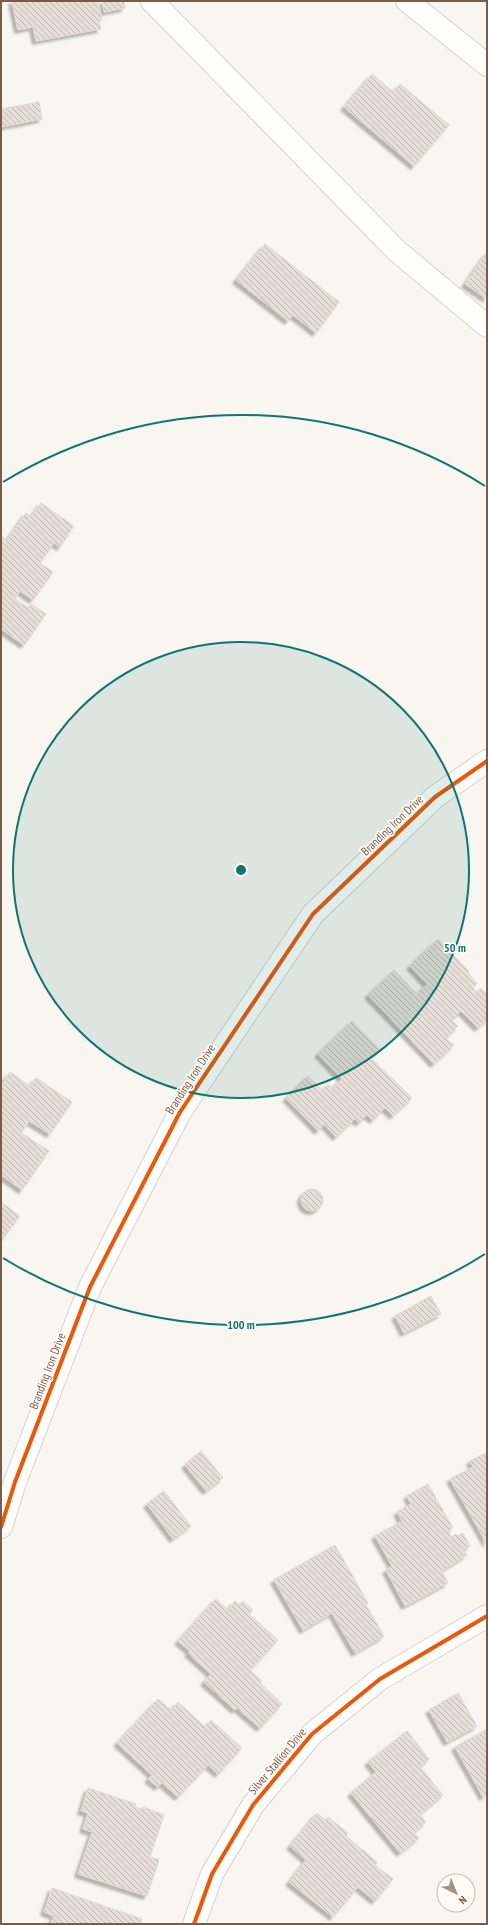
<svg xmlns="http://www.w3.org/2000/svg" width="488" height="1925" viewBox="0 0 488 1925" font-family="'PT Sans Narrow',sans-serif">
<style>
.building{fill:url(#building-back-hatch);stroke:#e2d8d2;filter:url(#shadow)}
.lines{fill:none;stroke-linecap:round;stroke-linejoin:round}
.minor-casing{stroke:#d7d1cb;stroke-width:24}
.minor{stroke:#fefefd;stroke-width:22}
.cycleway-casing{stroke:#fffaf3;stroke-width:6}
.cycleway{stroke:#e8590c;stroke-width:4}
.ring{fill:none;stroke:#0f766e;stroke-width:2}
.labels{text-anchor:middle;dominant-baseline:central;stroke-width:3.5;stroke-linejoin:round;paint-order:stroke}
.street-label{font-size:12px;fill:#7a5c4d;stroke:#fffaf3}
.centre{fill:#0f766e;stroke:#fffaf3;stroke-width:2}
.ring-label{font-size:12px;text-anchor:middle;font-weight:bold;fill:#0f766e;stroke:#fffaf3;stroke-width:3.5;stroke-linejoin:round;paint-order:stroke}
</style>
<defs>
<pattern id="building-back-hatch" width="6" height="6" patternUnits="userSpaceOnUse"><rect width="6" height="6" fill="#e6ded7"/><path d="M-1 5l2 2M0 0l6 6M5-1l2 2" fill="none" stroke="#bfb7b1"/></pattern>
<filter id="shadow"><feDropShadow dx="-3.5" dy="3.5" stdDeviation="1" flood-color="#0004"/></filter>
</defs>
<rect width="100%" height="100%" fill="#f9f5f0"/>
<path class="building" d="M12,1h86l4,19h-3l2,9 -65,12 -3,-14 -15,3z
M102,1h22l1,7 -21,4z
M372,74l21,18 7,-8 49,41 -35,41 -70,-59z
M39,102l3,17 -41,8v-18z
M265,244l74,58 -23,31 -23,-18 -5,6 -52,-41z
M487,252v47l-22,-15z
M41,503l33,23 -14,21 -6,-4 -14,20 13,9 -20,28 -13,-9 -5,8 13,9 3,-4 15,10 -22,31 -23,-16v-93l6,4 19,-27 5,4z
M438,939l31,32 -1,2 9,10 -4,5 3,4 5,-4 6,6v26l-9,8 -17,-17 -9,9 6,6 -12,12 8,7 -20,19 -66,-69 26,-25 23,24 10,-10 -17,-18z
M352,1021l28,29 -9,8 41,40 -19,18 -8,-8 -12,12 -6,-5 -8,8 -4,-4 -19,18 -12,-13 -6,7 -32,-33 22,-22 14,14 6,-6 4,4 10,-9 -24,-25z
M10,1072l20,14 6,-8 36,24 -22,32 -21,-13 -8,12 28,18 -27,39 -21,-15v-89z
M301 1200a11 11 0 1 1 22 0a11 11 0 1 1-22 0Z
M1,1202l19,14 -19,25z
M431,1296l10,18 -37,19 -9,-17z
M201,1451l22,27 -17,13 -21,-26z
M487,1452v92l-37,-65 23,-12 -3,-6z
M428,1484l25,44 -5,3 3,6 5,-3 1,2 6,-3 7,13 -7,4 4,5 -24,15h-2l7,13 -43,23 -19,-36 6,-4 -17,-30 27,-15 -5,-9 14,-8 -4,-8z
M164,1491l27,35 -18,13 -26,-35z
M335,1545l33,58 -2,2 18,31 -29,17 -23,-40 -29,17 -29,-50z
M216,1599l12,11 7,-9 4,4 4,-4 10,9 -4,4 29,26 -28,30 12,11 -2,2 22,21 -22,24 -23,-20 -2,2 -31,-28 7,-8 -23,-21 2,-2 -12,-10z
M458,1693l19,33 -30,16 -18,-32z
M158,1699l13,11 7,-8 27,25 6,-7 31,28 -24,26 -10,-9 -30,32 -16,-14 -4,4 -10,-8 4,-4 -35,-32z
M487,1729v65l-4,3 -28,-50z
M407,1731l22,28 -9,8 23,28 -23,19 6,8 -12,10 5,6 -19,15 -49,-60 25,-21 -8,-10z
M88,1788l48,16 -1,3 7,2 1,-2 21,8 -14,42 9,3 -12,36 -69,-22 14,-42 -9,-3 5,-16 -7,-2z
M317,1813l8,7 3,-3 20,16 -2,3 31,26 -2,3 18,14 -18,22 -17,-14 -25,30 -44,-35 17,-22 -16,-14z
M52,1888l90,31 -2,5h-89l3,-8 -10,-4z"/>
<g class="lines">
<defs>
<path id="minor" d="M152,1l245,250 90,75
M407,1l80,64
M1,1527l14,-45 75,-195 90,-175 133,-198 122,-117 52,-36
M194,1924l18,-50 41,-69 59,-71 68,-55 107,-63"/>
</defs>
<use href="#minor" class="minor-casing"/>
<use href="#minor" class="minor"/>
<defs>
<path id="cycleway" d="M1,1527l14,-45 75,-195 90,-175 133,-198 122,-117 52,-36
M194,1924l18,-50 41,-69 59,-71 68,-55 107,-63"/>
</defs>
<use href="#cycleway" class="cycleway-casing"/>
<use href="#cycleway" class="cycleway"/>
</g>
<circle cx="241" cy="870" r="228" fill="#0f766e" fill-opacity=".12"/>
<g class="ring">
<circle cx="241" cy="870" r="228"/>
<path d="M485 1254A455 455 0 0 1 3 1258M3 482A455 455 0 0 1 485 486"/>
</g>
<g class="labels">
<g class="street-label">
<text transform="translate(392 825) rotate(-44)">Branding Iron Drive</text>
<text transform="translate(190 1079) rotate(-57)">Branding Iron Drive</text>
<text transform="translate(47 1371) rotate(-69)">Branding Iron Drive</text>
<text transform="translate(277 1761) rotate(-50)">Silver Stallion Drive</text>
</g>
</g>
<circle cx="241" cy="870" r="6" class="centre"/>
<g class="ring-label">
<text x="455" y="952">50 m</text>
<text x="241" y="1329">100 m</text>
</g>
<rect width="488" height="1925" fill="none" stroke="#7a5c4d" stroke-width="4"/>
<g transform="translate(456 1893) rotate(137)"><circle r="19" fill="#fffaf3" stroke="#cabbb1"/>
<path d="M0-3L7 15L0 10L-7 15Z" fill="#a69286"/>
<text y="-6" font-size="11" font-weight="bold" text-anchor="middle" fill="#7a5c4d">N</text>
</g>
</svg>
